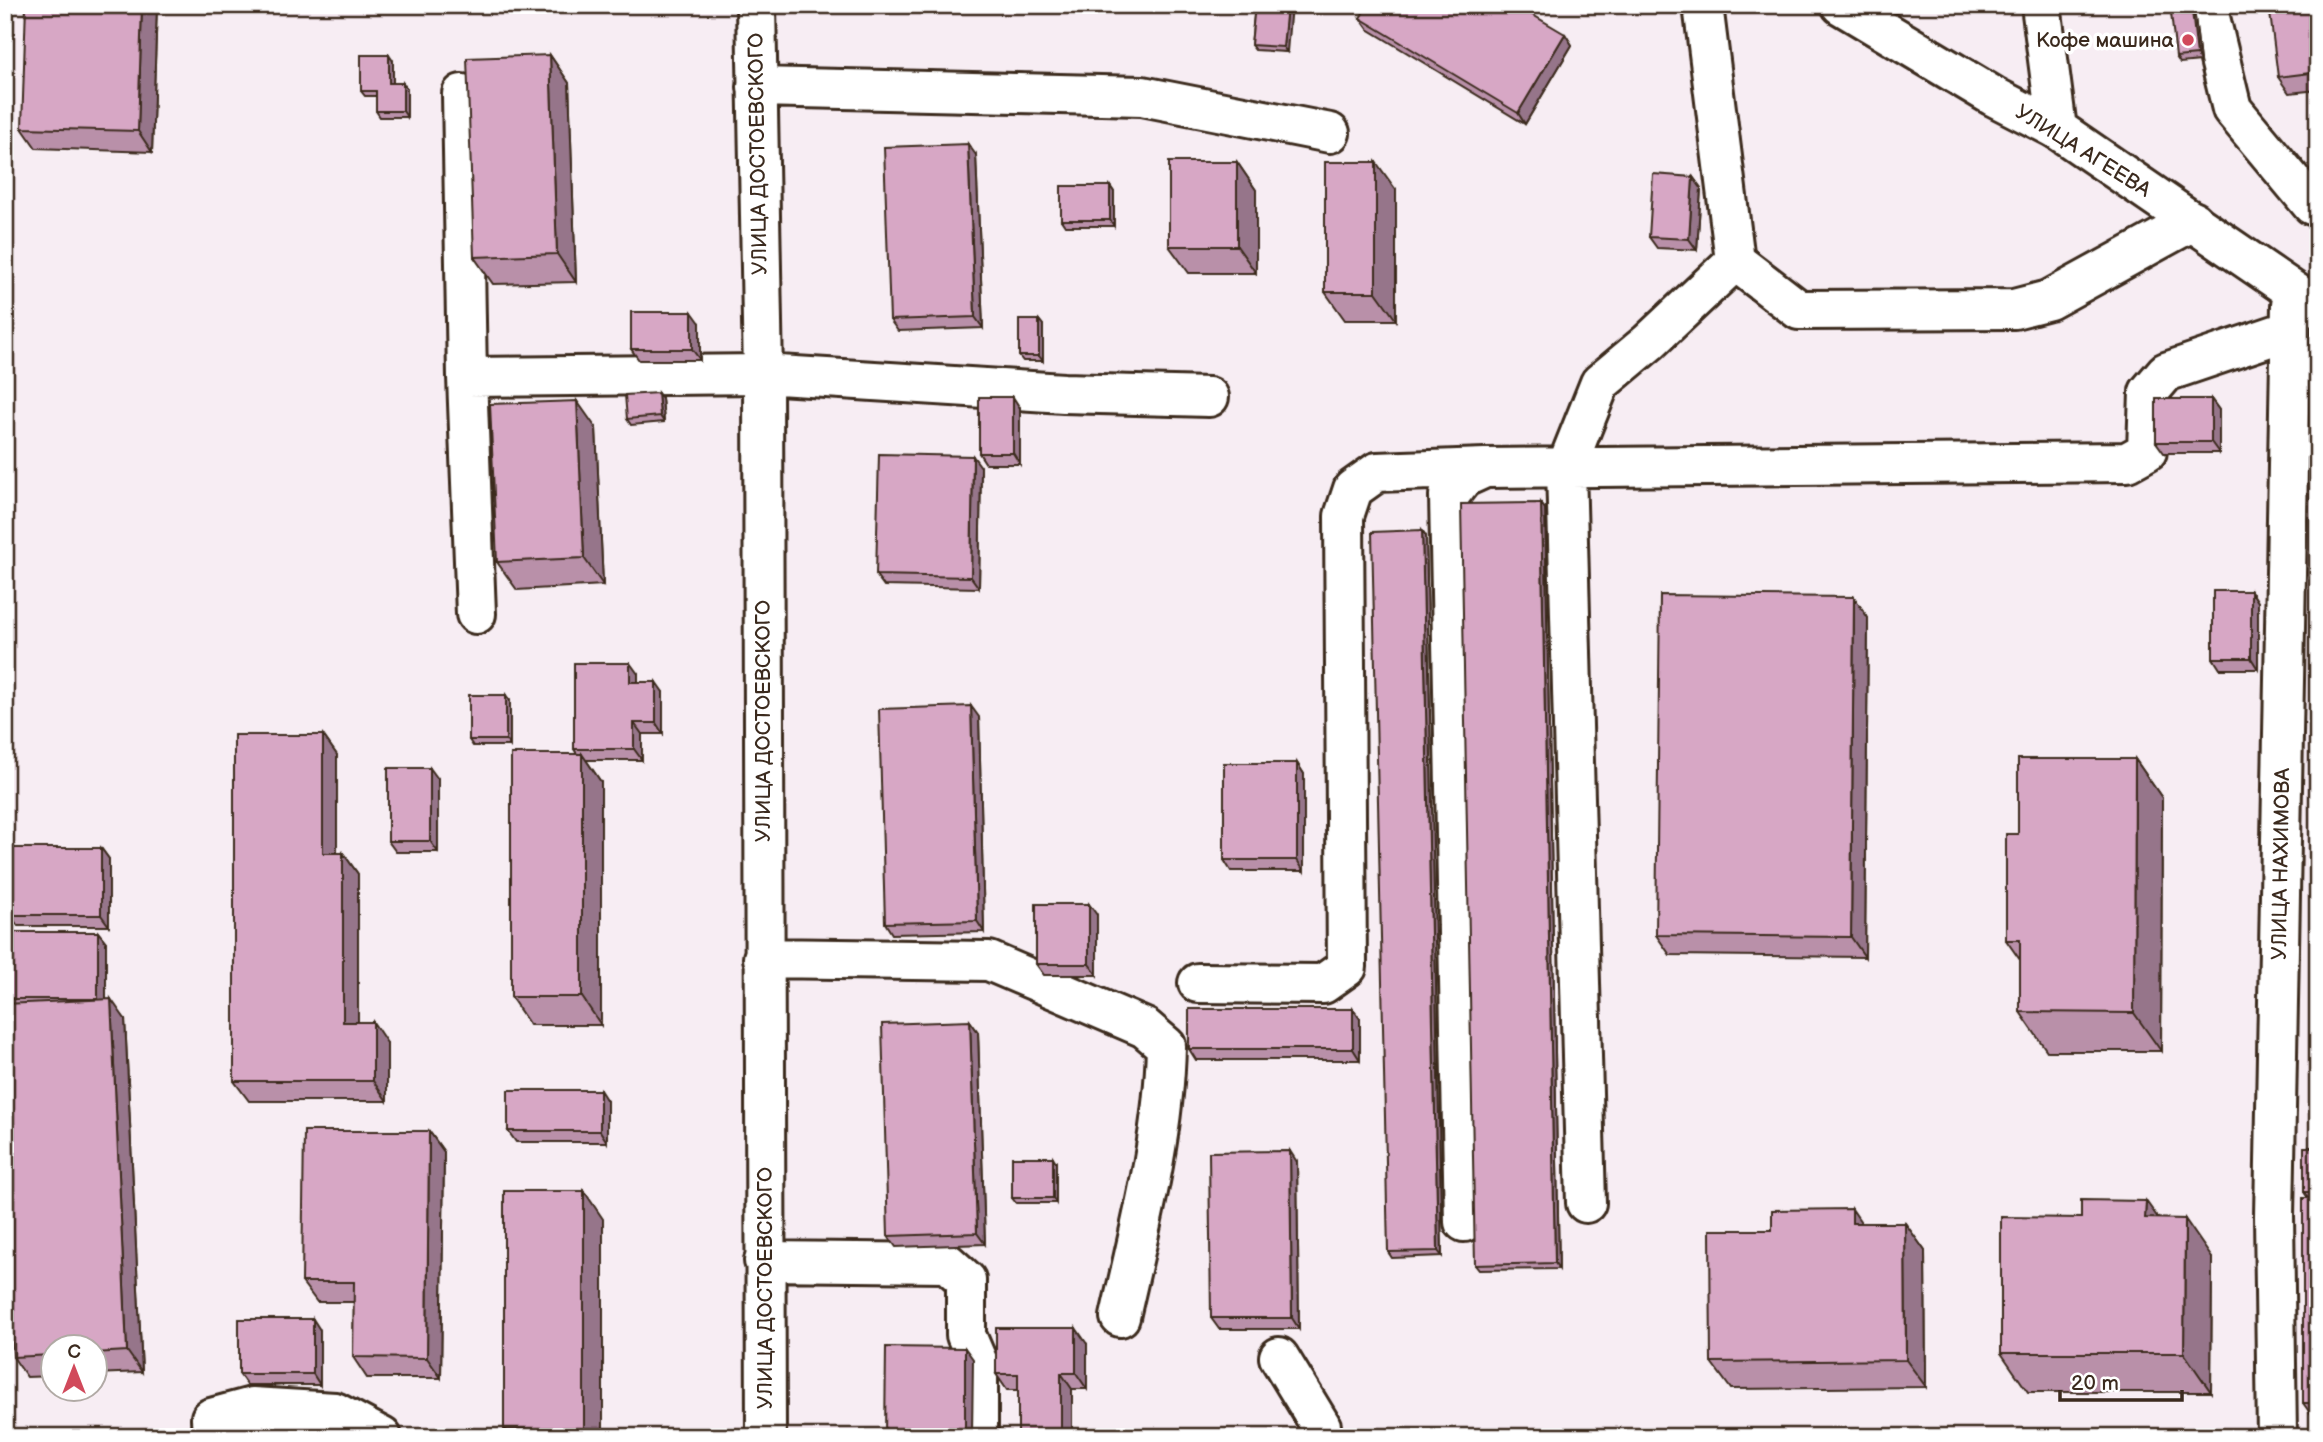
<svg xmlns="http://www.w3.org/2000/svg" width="2323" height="1442" viewBox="0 0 2323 1442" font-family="'Balsamiq Sans',sans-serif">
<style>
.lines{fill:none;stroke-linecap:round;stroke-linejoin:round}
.minor-casing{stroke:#3b2a1e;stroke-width:44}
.major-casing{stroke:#3b2a1e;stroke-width:44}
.highway-casing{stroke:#3b2a1e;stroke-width:44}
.minor{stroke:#fff;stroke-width:38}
.major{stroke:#fff;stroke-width:38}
.highway{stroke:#fff;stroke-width:38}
.wall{fill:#b990a9;stroke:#3b2a1e;stroke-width:2}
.shaded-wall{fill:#96758a;stroke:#3b2a1e;stroke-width:2}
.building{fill:#d7a7c5;stroke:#3b2a1e;stroke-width:2}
.poi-dot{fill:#d1495b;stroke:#fff;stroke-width:2.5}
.labels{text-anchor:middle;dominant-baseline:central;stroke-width:7;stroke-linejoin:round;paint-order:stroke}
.poi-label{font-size:21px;fill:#3b2a1e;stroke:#fff;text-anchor:end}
.street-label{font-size:21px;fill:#3b2a1e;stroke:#fff}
</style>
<rect width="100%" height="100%" fill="#f7edf3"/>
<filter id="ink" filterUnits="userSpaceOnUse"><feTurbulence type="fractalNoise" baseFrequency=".0143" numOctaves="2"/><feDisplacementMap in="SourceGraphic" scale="14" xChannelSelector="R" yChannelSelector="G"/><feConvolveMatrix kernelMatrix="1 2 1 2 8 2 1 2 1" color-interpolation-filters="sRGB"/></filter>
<g filter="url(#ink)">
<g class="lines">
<defs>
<path id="minor" d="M756,5l7,369 3,1063
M1703,5l32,256 64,49 215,-1 35,-9 144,-79
M2207,5l25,104 80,96
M757,87l385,9 188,37
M462,94l5,283 296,-3 301,19 145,4
M467,377l9,237
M763,958l226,3 156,67 21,18c-2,92 -26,182 -46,271
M1198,983l125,1 24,-17 -3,-451 9,-27 24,-17 108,-4
M1586,1203l-20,-735 34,-85 49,-41 86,-81
M1464,1222l-15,-726 14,-18 22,-10 642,-6 20,-11 2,-59 17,-20 124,-42
M764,1261l183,2 19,17v55l12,28v74
M1279,1357l42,69 -1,11
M212,1437l-1,-19 41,-11 83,5 47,25
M2277,1437l-3,-221 17,-911"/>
<path id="major" d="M1841,5l152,91 64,33"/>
<path id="highway" d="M2041,5l16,124 261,179"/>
</defs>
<use href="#minor" class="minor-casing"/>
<use href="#major" class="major-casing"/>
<use href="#highway" class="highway-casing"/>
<use href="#minor" class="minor"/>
<use href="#major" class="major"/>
<use href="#highway" class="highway"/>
</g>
<path class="wall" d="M157,5l-5,147 -116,-4 -14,-20z
M1255,5l32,47 -32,-2 -4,-5z
M2318,5v85l-29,3 -11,-16z
M2195,17l5,44 -20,2 -4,-6z
M1360,18l205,16 7,11 -47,79 -157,-95z
M550,55l19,28 7,199 -83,2 -19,-27z
M393,61v22h10l4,6v28h-27l-4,-6v-15h-11l-4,-5z
M976,155l7,173 -85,3 -8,-11z
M1237,162l19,28v83h-67l-20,-27z
M1693,177l8,11 -4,62 -40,-2 -8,-11z
M1110,186l4,6v34h-49l-4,-6z
M1396,190v130h-51l-20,-28z
M1039,320l4,5v36h-20l-4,-5z
M700,323v37h-61l-8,-11z
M662,398l2,24 -33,3 -4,-6z
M2211,399l8,11v43h-55l-8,-11z
M1020,408v56h-34l-7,-11z
M596,428l7,157 -86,5 -20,-28z
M981,467l-2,121 -95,-2 -8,-11z
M1545,509l14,760 -80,1 -4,-5z
M1422,530l4,6 16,720 -50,2 -4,-6z
M2251,591l7,11v67h-38l-7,-11z
M1854,597l14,21 -3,339 -195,-2 -14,-20z
M638,674v8l25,10v42h-21v26h-56l15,22v243h-71l-19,-28 66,-243 -3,-5z
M510,701v45h-37l-4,-6z
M979,717l5,215 -92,2 -7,-11z
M323,735l14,20v98h6l15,21v148l29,21v58h-138l-15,-20z
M2135,759l27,39 -1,253h-114l-27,-39v-52l-14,-20z
M1297,763l7,11v97h-73l-7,-11z
M438,779v73h-42l-8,-11z
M101,848l8,11v67h-91l-8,-11z
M1097,915v60h-53l-8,-11z
M98,932l8,10v57l19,20 17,353 -48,2v-26h-42v28l-25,1 -14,-20 -2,-353 -4,-5z
M1360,1019v41h-164l-7,-11z
M970,1021l8,11 7,212 -89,3 -8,-11z
M607,1101v41h-91l-8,-11z
M429,1131l15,21 -3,226h-74l-14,-21 1,-55h-37l-15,-20z
M2318,1147v267h-7l-8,-11 5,-205 -4,-6z
M1056,1162v41h-40l-4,-5z
M1297,1162l2,167h-80l-8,-11z
M603,1219v218h-94l-5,-8z
M2158,1219l54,39 -1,134h-183l-27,-39z
M1862,1223h43l20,28 1,136 -195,2 -20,-27 61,-132z
M320,1330v55h-73l-8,-11z
M1087,1344v45h-15v48l-54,-47h-11l-11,-16z"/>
<path class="shaded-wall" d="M142,5h15l-5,147 -14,-21z
M1287,5h4l-4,47 -4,-5z
M2192,11l3,6 5,44 -3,-6z
M1565,34l7,11 -47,79 -7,-11z
M389,55l4,6v28l-4,-6z
M550,55l19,28 7,199 -19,-28z
M403,83l4,6v28l-4,-6z
M968,144l8,11 7,173 -8,-11z
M1237,162l19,28v83l-19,-27z
M1376,162l20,28v130l-20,-28z
M1693,177l8,11 -4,62 -8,-11z
M1110,186l4,6v34l-4,-6z
M692,312l8,11v37l-8,-11z
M1039,320l4,5v36l-4,-5z
M658,393l4,5 2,24 -4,-6z
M1013,397l7,11v56l-7,-11z
M2211,399l8,11v43l-8,-11z
M577,401l19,27 7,157 -19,-27z
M973,456l8,11 -2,121 -8,-11z
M1541,503l4,6 14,760 -4,-6z
M1422,530l4,6 16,720 -4,-5z
M2251,591l7,11v67l-7,-11z
M1854,597l14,21 -3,339 -14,-20z
M630,663l8,11v18l-8,-10z
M656,682l7,10v42l-7,-11z
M506,695l4,6v45l-4,-6z
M971,706l8,11 5,215 -7,-11z
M634,723l8,11v26l-8,-11z
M323,735l14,20v119l-14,-21z
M582,754l19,28v243l-19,-28z
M2135,759l27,39 -1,253 -27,-38z
M1297,763l7,11v97l-7,-11z
M430,768l8,11v73l-8,-11z
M101,848l8,11v67l-8,-11z
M343,853l15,21v169l-15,-21z
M1089,904l8,11v60l-8,-11z
M98,932l8,10v68l-8,-11z
M111,999l14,20 17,353 -15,-21z
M1353,1009l7,10v41l-7,-11z
M970,1021l8,11 7,212 -8,-11z
M373,1022l14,21v58l-14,-20z
M600,1090l7,11v41l-7,-11z
M429,1131l15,21 -3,226 -14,-20z
M1290,1151l7,11 2,167 -7,-11z
M1053,1157l3,5v41l-3,-5z
M584,1191l19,28v218h-14l-5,-8z
M2146,1201l27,38 -28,-21z
M1852,1209l19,28 -19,-14z
M2185,1219l27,39 -1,134 -27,-39z
M1905,1223l20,28 1,136 -20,-27z
M313,1319l7,11v55l-7,-11z
M1076,1328l11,16v45l-11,-16z
M965,1348l8,11 -1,78h-7z
M1061,1373l11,16v48h-11z"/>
<path class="building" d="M26,5h116l-4,126 -116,-3z
M1255,5h32l-4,42 -32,-2z
M1368,5h148l49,29 -47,79 -158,-95z
M2269,5h47l2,18v49l-40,5z
M2192,11l5,44 -21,2 -5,-44z
M361,55h28v28h14v28h-27v-20h-15z
M550,55l7,199 -83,3 -7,-199z
M968,144l7,173 -85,3 -6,-173z
M1169,162h68v84h-68z
M1325,162h51v130h-51z
M1653,174l40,3 -4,62 -40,-2z
M1061,186h49v34h-49z
M631,312h61v37h-61z
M1019,320h20v36h-20z
M658,393l2,23 -33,3 -2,-24z
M979,397h34v56h-34z
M2156,399h55v43h-55z
M577,401l7,157 -87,4 -7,-158z
M879,454l94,2 -2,121 -95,-2z
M1541,503l14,760 -80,2 -14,-761z
M1422,530l16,721 -50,1 -16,-720z
M2213,591h38v67h-38z
M1660,595l194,2 -3,340 -195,-2z
M574,663h56v19h26v41h-22v26h-60z
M469,695h37v45h-37z
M971,706l6,215 -92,2 -6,-214z
M234,735h89v118h20v169h30v59h-139z
M511,754h71v243h-71z
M2018,759h117l-1,254 -114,-1v-72h-14v-106h12z
M1224,763h73v97h-73z
M388,768h42v73h-42z
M10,848h91v67h-91z
M1036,904h53v60h-53z
M7,932h91v67h-91z
M111,999l16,352 -33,2v-5h-42v7l-39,2 -8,-159v-194z
M1189,1009h164v40h-164z
M970,1021l7,212 -89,3 -6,-212z
M508,1090h92v41h-92z
M304,1131h125l-2,227 -74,-1 1,-75h-52z
M2304,1147h14v45h-14z
M1290,1151l2,167h-81l-2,-166z
M1012,1157h41v41h-41z
M504,1191h80v238h-80z
M2303,1198h15v205h-15z
M2081,1200l65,1 -1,17 40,1 -1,134h-183v-136l80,1z
M1852,1209v14h53l1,137 -195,2 -1,-132h62v-20z
M239,1319h74v55h-74z
M996,1328h80v45h-15v64h-43v-63h-22z
M886,1347l79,1v89h-80z"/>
</g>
<circle class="poi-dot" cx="2188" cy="40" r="7"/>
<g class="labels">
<g class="poi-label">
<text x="2174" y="40">Кофе машина</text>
</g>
<g class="street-label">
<text transform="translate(2083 151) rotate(32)">УЛИЦА АГЕЕВА</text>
<text transform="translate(758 154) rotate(-91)">УЛИЦА ДОСТОЕВСКОГО</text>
<text transform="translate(763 721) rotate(-90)">УЛИЦА ДОСТОЕВСКОГО</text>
<text transform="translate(2281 864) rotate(-89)">УЛИЦА НАХИМОВА</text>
<text transform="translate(765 1288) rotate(-90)">УЛИЦА ДОСТОЕВСКОГО</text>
</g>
</g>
<rect width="2323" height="1442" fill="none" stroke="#fff" stroke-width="28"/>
<rect x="14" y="14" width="2295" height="1414" fill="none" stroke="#3b2a1e" stroke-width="2.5" filter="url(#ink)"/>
<g transform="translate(74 1368)"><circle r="33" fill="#ffffff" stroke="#b1aaa5" stroke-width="2"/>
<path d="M0-5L12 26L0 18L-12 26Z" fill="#d1495b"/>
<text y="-10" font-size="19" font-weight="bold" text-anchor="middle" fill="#3b2a1e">С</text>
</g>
<path d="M2060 1390v10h122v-10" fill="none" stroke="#3b2a1e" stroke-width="3.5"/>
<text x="2071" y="1390" font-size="21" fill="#3b2a1e" stroke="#ffffff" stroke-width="5" paint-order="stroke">20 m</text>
</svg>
